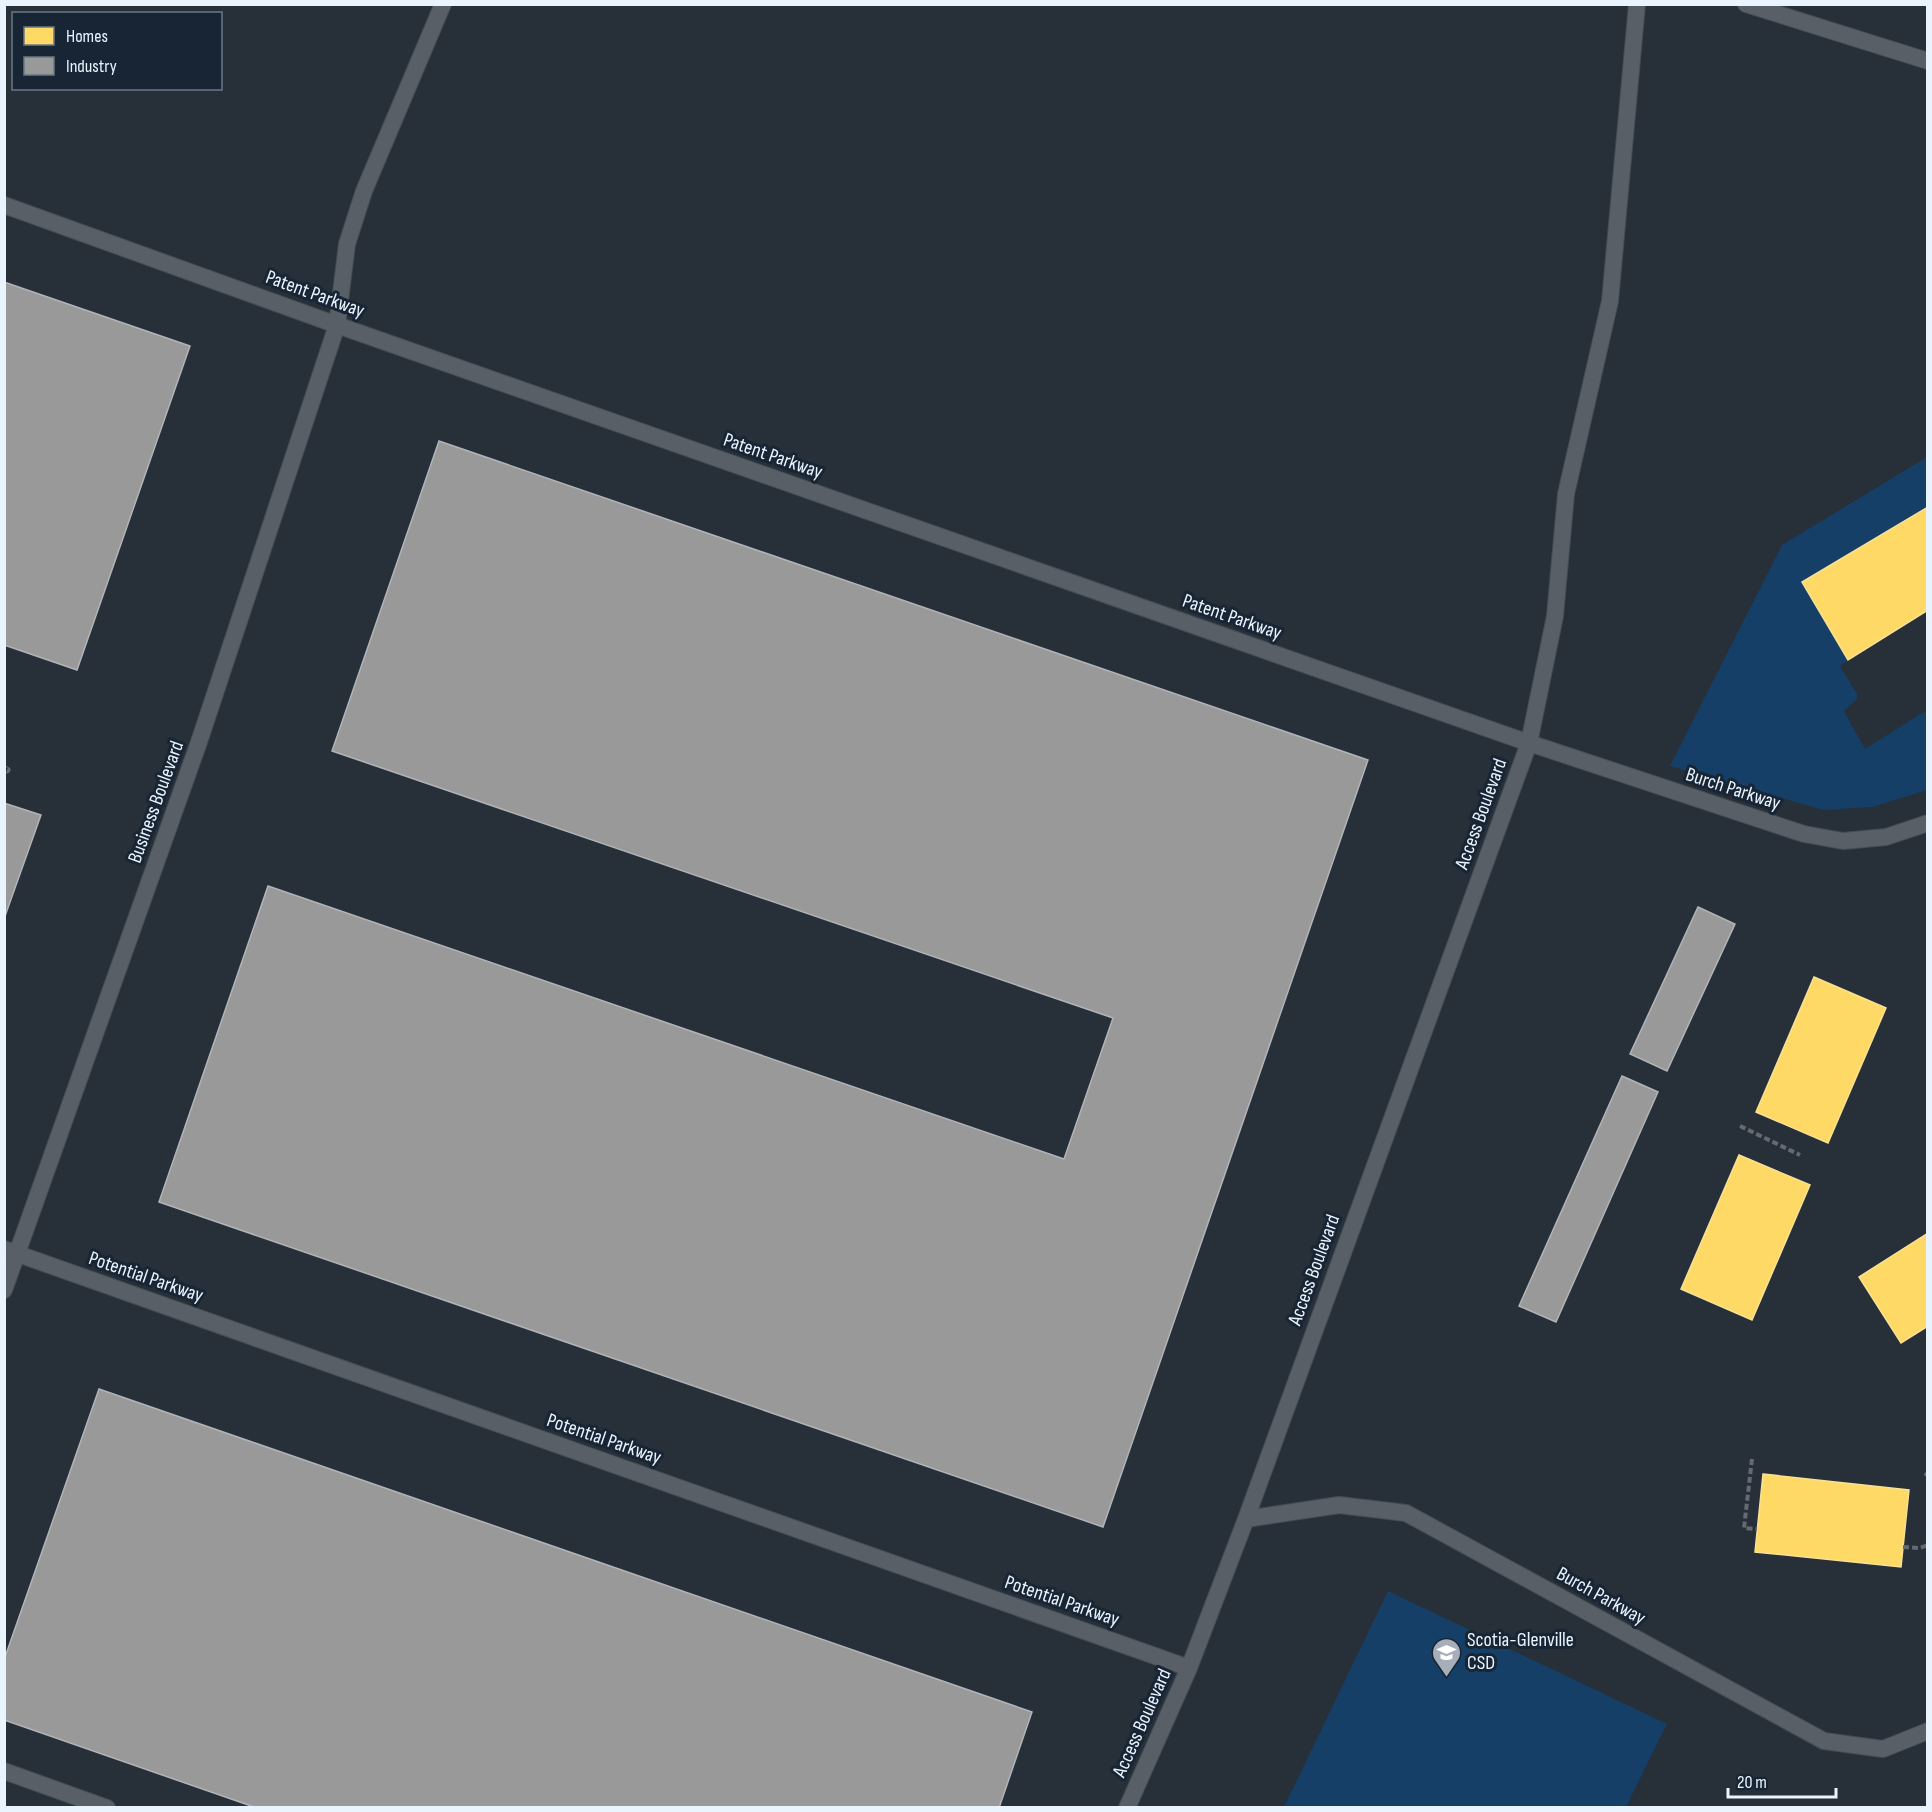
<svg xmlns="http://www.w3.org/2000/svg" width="1932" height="1812" viewBox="0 0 1932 1812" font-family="'Sofia Sans Condensed',sans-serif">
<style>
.green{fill:#163f67}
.homes{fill:#ffd966;stroke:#f9e194;stroke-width:1.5}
.industry{fill:#999;stroke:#b1b4b8;stroke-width:1.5}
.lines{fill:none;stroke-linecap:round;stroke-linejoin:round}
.service-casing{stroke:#444c54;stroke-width:18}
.path{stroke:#656a71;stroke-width:4;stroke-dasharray:6 3;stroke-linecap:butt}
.service{stroke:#585f66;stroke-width:16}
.rail-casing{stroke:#666b73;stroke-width:7}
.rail{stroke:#172534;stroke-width:4.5;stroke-dasharray:14;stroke-linecap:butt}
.labels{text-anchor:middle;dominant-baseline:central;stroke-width:6;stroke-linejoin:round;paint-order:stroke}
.street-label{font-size:20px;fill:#eaf4ff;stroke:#172534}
.poi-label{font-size:20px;fill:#eaf4ff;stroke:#172534;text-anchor:start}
</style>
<rect width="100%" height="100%" fill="#272f38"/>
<path class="green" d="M1927,457v50l-125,75 46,78 -8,6 17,28v5l-13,12 21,38 57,-36 5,-1v78l-55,17 -49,3 -153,-44 112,-221z
M1388,1591l279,133 -41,83h-342z"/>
<path class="homes" d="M1928,507v103l-80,50 -46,-78z
M1814,977l72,31 -58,135 -72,-31z
M1739,1155l71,30 -58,135 -71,-31z
M1928,1233v93l-27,17 -42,-66z
M1763,1474l146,16 -8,77 -146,-15z"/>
<path class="industry" d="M4,282l186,64 -113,324 -73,-25z
M439,441l929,319 -265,767 -944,-325 109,-316 796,273 49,-141 -781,-267z
M4,803l37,12 -37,104z
M1698,907l37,17 -68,147 -37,-17z
M1622,1076l36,16 -102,230 -37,-16z
M99,1389l933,323 -33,96h-742l-253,-88v-60z"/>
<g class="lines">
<defs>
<path id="service" d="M1746,4l182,57
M4,205l333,120 1192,418 275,91 39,7 43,-4 42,-14
M4,1249l1185,419
M4,1290l195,-548 138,-417 10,-81 17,-53 79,-187
M1246,1519l93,-14 67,8 418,228 59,8 45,-18
M4,1771l103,37
M1127,1808l62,-140 57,-149 283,-776 26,-127 11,-122 44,-193 27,-297"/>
</defs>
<use href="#service" class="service-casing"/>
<path class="path" d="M1740,1126l60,29
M1752,1459l-8,69 13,1
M1925,1473l3,3
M1903,1547l17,1 8,-3"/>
<use href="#service" class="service"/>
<defs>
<path id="rail" d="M4,769l3,1"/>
</defs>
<use href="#rail" class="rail-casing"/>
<use href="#rail" class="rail"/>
</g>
<defs>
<symbol id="school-pin" viewBox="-11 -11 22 30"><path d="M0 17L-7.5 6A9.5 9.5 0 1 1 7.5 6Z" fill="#a6afb9" stroke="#172534"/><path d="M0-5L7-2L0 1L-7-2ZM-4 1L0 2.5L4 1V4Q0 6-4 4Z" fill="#fff"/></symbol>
</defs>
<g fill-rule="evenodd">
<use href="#school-pin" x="1430" y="1636" width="33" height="45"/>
</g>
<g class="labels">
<g class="street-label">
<text transform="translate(315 294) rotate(20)">Patent Parkway</text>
<text transform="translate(773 456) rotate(19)">Patent Parkway</text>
<text transform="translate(1232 617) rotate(19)">Patent Parkway</text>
<text transform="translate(1733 789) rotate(18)">Burch Parkway</text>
<text transform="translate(156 802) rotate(-70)">Business Boulevard</text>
<text transform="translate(1481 814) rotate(-70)">Access Boulevard</text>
<text transform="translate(1314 1270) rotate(-70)">Access Boulevard</text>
<text transform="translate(146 1277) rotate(19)">Potential Parkway</text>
<text transform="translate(604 1439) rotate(19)">Potential Parkway</text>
<text transform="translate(1601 1596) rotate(29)">Burch Parkway</text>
<text transform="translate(1062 1601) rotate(19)">Potential Parkway</text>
<text transform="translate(1142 1723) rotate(-66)">Access Boulevard</text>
</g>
<g class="poi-label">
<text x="1467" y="1640">Scotia-Glenville<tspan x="1467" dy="23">CSD</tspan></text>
</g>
</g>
<rect width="1932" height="1812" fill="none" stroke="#eaf4ff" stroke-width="12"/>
<rect x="12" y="12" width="210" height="78" fill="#172534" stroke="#6b7885" stroke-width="1.5"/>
<rect x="24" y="27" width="30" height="18" fill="#ffd966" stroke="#6b7885" stroke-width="1.5"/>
<text x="66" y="42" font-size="18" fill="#eaf4ff">Homes</text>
<rect x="24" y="57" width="30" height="18" fill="#999999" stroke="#6b7885" stroke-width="1.5"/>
<text x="66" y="72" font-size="18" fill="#eaf4ff">Industry</text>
<path d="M1728 1788v9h108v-9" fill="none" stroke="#eaf4ff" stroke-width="3"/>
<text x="1737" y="1788" font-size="18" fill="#eaf4ff" stroke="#172534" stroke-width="4.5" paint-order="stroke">20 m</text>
</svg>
